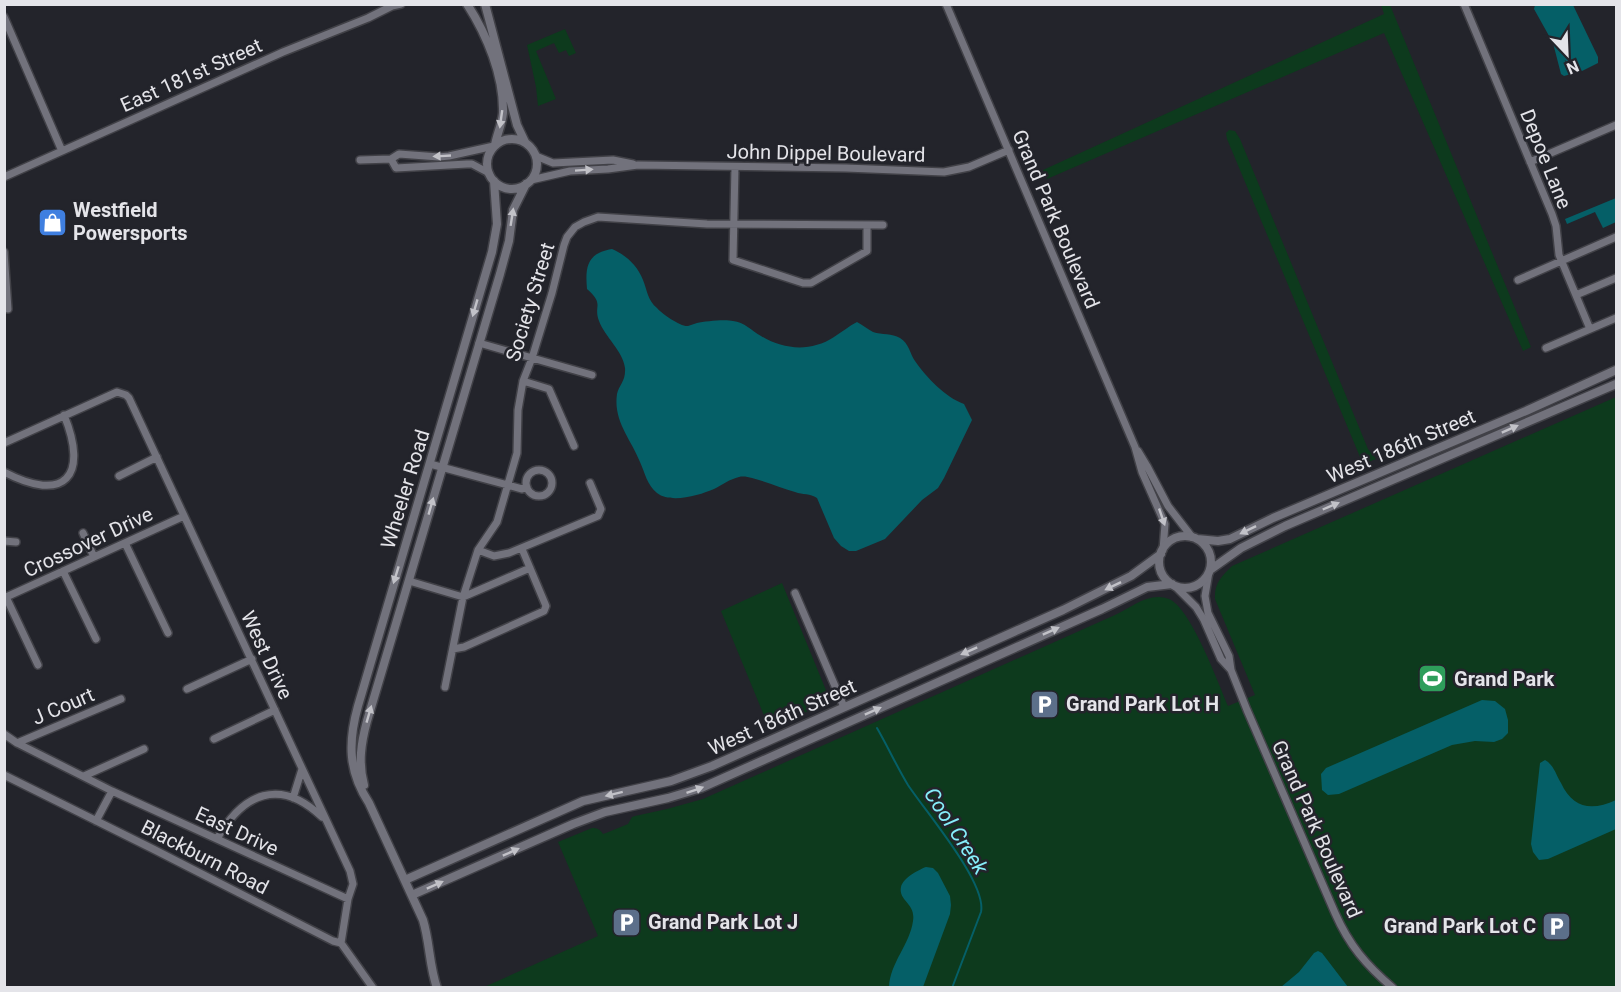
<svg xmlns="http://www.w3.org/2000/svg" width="1621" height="992" viewBox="0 0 1621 992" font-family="Roboto,sans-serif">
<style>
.green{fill:#0d3a1d}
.water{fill:#055f67}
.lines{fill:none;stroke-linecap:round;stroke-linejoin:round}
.stream{stroke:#055f67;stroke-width:2}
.minor-casing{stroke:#414147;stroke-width:10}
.tertiary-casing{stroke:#414147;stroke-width:11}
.minor{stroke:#72727c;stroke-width:7}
.tertiary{stroke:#72727c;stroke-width:8}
.oneway{fill:#c2c2c8}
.labels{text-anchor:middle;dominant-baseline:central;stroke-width:5;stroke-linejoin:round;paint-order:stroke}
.street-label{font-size:20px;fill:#e4e4e9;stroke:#23242b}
.poi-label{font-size:20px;font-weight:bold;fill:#e4e4e9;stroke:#23242b;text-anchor:start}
.water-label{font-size:21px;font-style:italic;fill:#86eefa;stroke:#23242b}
</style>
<rect width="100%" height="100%" fill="#23242b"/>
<path class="green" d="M1381,5h9l141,342 -8,4 -139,-318 -337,146 -4,-9 341,-156z
M565,29l11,24 -7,3 -3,-6 -7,3 -5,-10 -18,8 20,48 -18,7 -2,-19 -9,-42z
M1229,130l6,1 5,8 128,310 8,10 -13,5 -136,-325 -1,-6z
M1616,397v590l-1134,1 116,-52 -40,-94 34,-14c5,0 8,1 11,6l3,-1 22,-9 4,-7 3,-1 32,-7 36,-10 412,-184c13,-6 28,-18 43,-18 4,0 10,1 13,3 21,12 47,82 57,106l27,-11 -40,-96c-1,-16 7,-23 17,-33z
M782,583l48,117 -60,30 -49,-119z"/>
<path class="water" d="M1535,5h38l25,52v6l-16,8 -18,5 -3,-2 -8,-31 -19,-34z
M1616,198v24l-13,6 -8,-16 -28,12 -2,-5z
M612,249c14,6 25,16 31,31 4,10 5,21 14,28 5,6 24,19 31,18 3,-1 6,-2 9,-3 8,-2 29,-4 36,-2 11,1 19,10 28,15 23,14 50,16 73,1 8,-5 15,-11 23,-15 6,3 10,7 16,10 9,3 19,1 27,6 9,5 10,16 15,23 12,17 30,36 49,43l8,16 -28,58 -6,10 -16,12 -37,39 -29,12h-7l-8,-5 -7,-8 -17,-40c-7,-5 -14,-3 -22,-6 -14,-4 -28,-10 -43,-14 -4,-1 -9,-2 -13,-1 -9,2 -17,8 -25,12 -14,6 -43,15 -57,4 -10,-8 -12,-20 -17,-31 -9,-23 -27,-41 -23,-68 2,-9 9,-13 8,-26 -2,-17 -20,-31 -26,-47 -6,-16 6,-16 -12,-32 -2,-22 0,-36 25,-40z
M1482,700l13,1 10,8 3,11v13l-6,6 -8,3 -19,-1 -23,4 -113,49 -11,1 -6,-5 -1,-16 5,-6z
M1545,760c9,5 11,15 16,23 12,26 31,28 55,17v29l-68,30 -9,1 -6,-8 -2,-8 9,-81z
M926,867l7,1 5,5 12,23 1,9 -1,9 -27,73h-34c1,-24 21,-43 24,-66 3,-18 -15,-20 -12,-34 2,-9 17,-17 25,-20z
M1318,951l4,2 26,34h-67l18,-15 15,-19z"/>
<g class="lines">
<path class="stream" d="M877,728c11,19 20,39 31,57 17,26 79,98 73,127l-29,76"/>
<defs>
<path id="minor" d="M946,4l189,443 7,25 23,52 -2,26
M1464,4l88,210 4,12 3,29 31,74
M4,17l58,134
M536,156l17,7 60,-3 20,4
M391,159l5,9 71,-4h5l17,9
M360,160l31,-1 8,-5 40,3 10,-1 45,-10
M1530,162l86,-37
M735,167l-2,93 70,23h8l56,-32v-26
M4,177l279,-125 85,-34 24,-12 9,-2
M531,180l39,-9 38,-2 30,-4 208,3 98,4 25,-5 40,-17
M4,252l4,57
M1518,280l98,-43
M1576,295l40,-17
M479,343l113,32
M1546,348l70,-30
M523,381l26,8 25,57
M4,443l113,-51 9,3 3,3 221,473 3,13 -5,15 -7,44
M1138,451l9,15 21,40 24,31
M430,464l92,25 5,-2
M526 483a13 13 0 1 1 26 0a13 13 0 1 1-26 0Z
M4,472c61,32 85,4 60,-57
M119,476l38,-19
M83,533l11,24
M4,541l12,1
M125,543l43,90
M478,550l16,6 15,-3 89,-37 3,-7 -11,-26
M63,571l33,68
M1209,572l-4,24 3,17 21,43 2,14 16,40 88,203c14,32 31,52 58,75
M409,581l54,16 67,-29
M1176,587l20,20 8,13 17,39 10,11
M795,593l49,114
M6,597l32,68
M4,598l180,-82
M453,649l11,-2 80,-36 2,-5 -24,-57
M445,687l18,-90 15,-47 19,-28 20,-69 1,-43 5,-29 9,-23 20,-65 12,-48 3,-8 8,-10 9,-5 14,-5 109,7 176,1
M187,689l65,-30
M4,734l13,9 95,48 236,108
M214,739l61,-29
M17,743l104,-44
M4,775l149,74 180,92 8,2 32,45
M84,776l60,-27
M293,798l9,-29
M96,821l16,-30
M217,839c26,-46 63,-62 105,-22"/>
<path id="tertiary" d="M467,4c20,31 37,72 36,109 -1,11 -6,21 -8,32
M485,4l32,121 8,17
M487 164a25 25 0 1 1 50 0a25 25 0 1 1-50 0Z
M1159 562a26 26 0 1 1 52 0a26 26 0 1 1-52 0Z
M1197,539l21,2 12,-2 43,-21 253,-107 90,-41
M1210,570l31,-22 44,-22 331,-142
M364,785c-6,-22 -3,-42 3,-64l133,-447 9,-33 4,-31 13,-26
M405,880l178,-79 88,-20 41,-15 351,-156 68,-34 30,-22
M412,895l161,-71 32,-12 63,-14 33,-10 401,-179 45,-22 25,-3
M437,988c-8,-23 -7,-45 -14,-68l-54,-117c-21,-32 -21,-61 -11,-97l134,-454 5,-28 -3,-43"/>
</defs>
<use href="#minor" class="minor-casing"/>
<use href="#tertiary" class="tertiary-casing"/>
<use href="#minor" class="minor"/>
<use href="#tertiary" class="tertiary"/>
</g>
<defs><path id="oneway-solid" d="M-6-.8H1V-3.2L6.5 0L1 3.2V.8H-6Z" transform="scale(1.5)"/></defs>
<g class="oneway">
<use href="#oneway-solid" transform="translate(501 119) rotate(98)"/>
<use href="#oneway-solid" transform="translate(442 156) rotate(177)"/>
<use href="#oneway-solid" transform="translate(584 170) rotate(-4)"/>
<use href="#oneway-solid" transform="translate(512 217) rotate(-81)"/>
<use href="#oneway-solid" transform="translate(475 308) rotate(106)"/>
<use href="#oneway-solid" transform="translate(1510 429) rotate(-24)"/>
<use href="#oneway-solid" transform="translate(431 506) rotate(-74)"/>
<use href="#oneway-solid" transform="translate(1331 506) rotate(-23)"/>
<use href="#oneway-solid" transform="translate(1162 517) rotate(71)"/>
<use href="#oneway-solid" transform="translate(1248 530) rotate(154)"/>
<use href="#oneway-solid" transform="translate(396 575) rotate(107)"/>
<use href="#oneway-solid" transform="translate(1113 586) rotate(154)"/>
<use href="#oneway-solid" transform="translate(1051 631) rotate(-24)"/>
<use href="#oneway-solid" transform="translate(969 651) rotate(156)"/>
<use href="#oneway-solid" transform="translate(873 711) rotate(-24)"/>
<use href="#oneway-solid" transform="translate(369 714) rotate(-74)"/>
<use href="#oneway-solid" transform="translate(695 790) rotate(-19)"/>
<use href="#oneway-solid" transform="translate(614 794) rotate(166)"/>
<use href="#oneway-solid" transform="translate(511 852) rotate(-24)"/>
<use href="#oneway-solid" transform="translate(435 885) rotate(-24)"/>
</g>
<defs>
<symbol id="shop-square" viewBox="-11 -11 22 22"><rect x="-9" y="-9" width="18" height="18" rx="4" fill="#3f7fe0" stroke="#23242b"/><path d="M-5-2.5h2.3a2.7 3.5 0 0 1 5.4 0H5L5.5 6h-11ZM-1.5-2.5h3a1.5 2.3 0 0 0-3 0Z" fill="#fff"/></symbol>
<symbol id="stadium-square" viewBox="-11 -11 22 22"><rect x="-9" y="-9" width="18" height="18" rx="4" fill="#2e9e5b" stroke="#23242b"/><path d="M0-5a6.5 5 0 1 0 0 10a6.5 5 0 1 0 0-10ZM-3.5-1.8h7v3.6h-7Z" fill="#fff"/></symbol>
<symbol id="parking-square" viewBox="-11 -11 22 22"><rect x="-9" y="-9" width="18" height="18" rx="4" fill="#5c6f8a" stroke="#23242b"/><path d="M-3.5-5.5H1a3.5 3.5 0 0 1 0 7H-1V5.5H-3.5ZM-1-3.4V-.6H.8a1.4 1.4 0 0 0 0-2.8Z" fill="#fff"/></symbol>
</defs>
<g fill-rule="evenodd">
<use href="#shop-square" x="36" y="206" width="33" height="33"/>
<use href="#stadium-square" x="1416" y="662" width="33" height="33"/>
<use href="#parking-square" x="1028" y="688" width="33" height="33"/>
<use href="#parking-square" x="610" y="906" width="33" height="33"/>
<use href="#parking-square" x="1540" y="910" width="33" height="33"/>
</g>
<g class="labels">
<g class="street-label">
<text transform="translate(191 75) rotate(-24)">East 181st Street</text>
<text transform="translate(826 153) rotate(1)">John Dippel Boulevard</text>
<text transform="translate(1546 159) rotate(68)">Depoe Lane</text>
<text transform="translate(1056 219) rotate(67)">Grand Park Boulevard</text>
<text transform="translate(530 302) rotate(-73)">Society Street</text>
<text transform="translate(1401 446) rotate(-23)">West 186th Street</text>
<text transform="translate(405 489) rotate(-73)">Wheeler Road</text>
<text transform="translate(88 542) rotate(-25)">Crossover Drive</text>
<text transform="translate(267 655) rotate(65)">West Drive</text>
<text transform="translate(63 706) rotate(-23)">J Court</text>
<text transform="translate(782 717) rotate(-24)">West 186th Street</text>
<text transform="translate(1317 829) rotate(66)">Grand Park Boulevard</text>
<text transform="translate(237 831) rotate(25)">East Drive</text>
<text transform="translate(205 857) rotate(27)">Blackburn Road</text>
</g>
<g class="poi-label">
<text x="73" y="210">Westfield<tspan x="73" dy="23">Powersports</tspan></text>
<text x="1454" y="679">Grand Park</text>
<text x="1066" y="704">Grand Park Lot H</text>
<text x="648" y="922">Grand Park Lot J</text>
<text x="1536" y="926" text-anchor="end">Grand Park Lot C</text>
</g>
<g class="water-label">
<text transform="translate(956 831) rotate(57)">Cool Creek</text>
</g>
</g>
<rect width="1621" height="992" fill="none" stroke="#e4e4e9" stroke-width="12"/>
<g transform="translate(1567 54) rotate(157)" stroke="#23242b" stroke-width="4.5" paint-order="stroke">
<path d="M0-4.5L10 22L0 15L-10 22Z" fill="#e4e4e9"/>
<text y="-9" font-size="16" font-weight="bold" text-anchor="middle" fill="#e4e4e9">N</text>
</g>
</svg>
